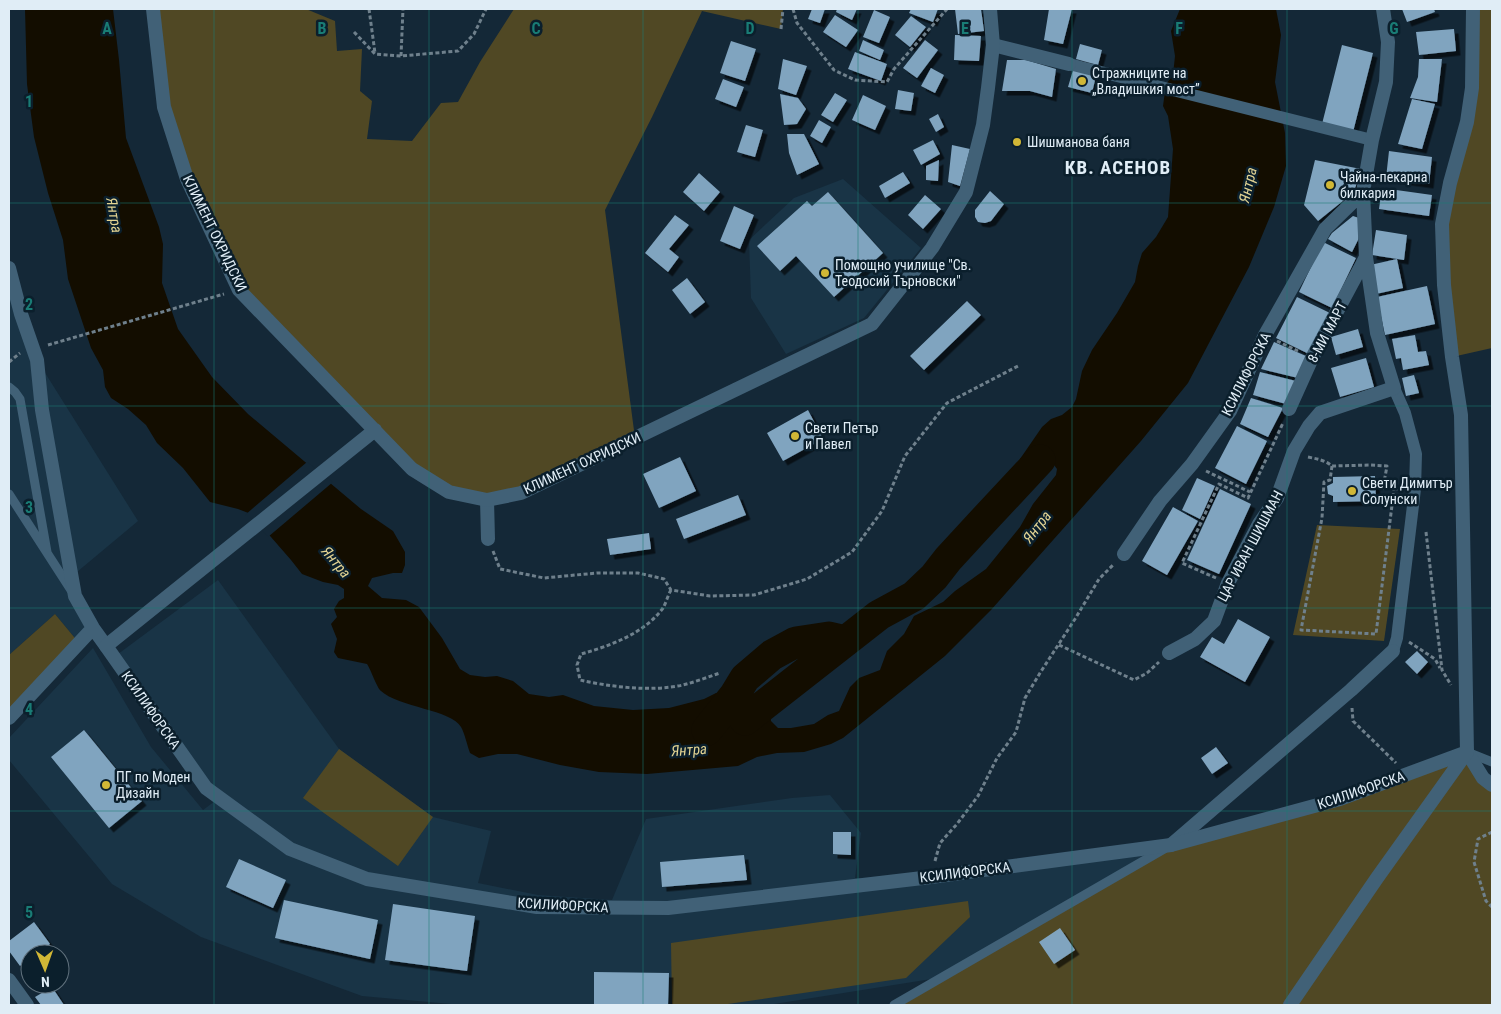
<svg xmlns="http://www.w3.org/2000/svg" width="1501" height="1014" viewBox="0 0 1501 1014" font-family="'Roboto Condensed',sans-serif">
<style>
.built{fill:#193446}
.green{fill:#504824}
.water{fill:#130d00}
.pier{fill:#142837}
.lines{fill:none;stroke-linecap:round;stroke-linejoin:round}
.river{stroke:#130d00;stroke-width:31}
.building{fill:#80a4bf;filter:url(#shadow)}
.path{stroke:#6f808c;stroke-width:3;stroke-dasharray:4 2.5;stroke-linecap:butt}
.service{stroke:#416177;stroke-width:9}
.pedestrian{stroke:#416177;stroke-width:12}
.minor{stroke:#416177;stroke-width:14}
.tertiary{stroke:#416177;stroke-width:14}
.grid{fill:none;stroke:#197c75;stroke-width:1;stroke-opacity:0.55}
.poi-dot{fill:#d1b736;stroke:#0b1f2c;stroke-width:2}
.labels{text-anchor:middle;dominant-baseline:central;stroke-width:5;stroke-linejoin:round;paint-order:stroke}
.poi-label{font-size:14px;fill:#e0edf6;stroke:#0b1f2c;text-anchor:start}
.street-label{font-size:14px;fill:#e0edf6;stroke:#0b1f2c}
.water-label{font-size:15px;font-style:italic;fill:#e3d493;stroke:#0b1f2c}
.district-label{font-size:19px;font-weight:bold;letter-spacing:1px;fill:#e0edf6;stroke:#0b1f2c}
.grid-label{font-size:16px;text-anchor:middle;font-weight:bold;fill:#197c75;stroke:#0b1f2c;stroke-width:5;stroke-linejoin:round;paint-order:stroke}
</style>
<defs>
<filter id="shadow"><feDropShadow dx="4.5" dy="4.5" stdDeviation="0" flood-color="#0009"/></filter>
</defs>
<rect width="100%" height="100%" fill="#142837"/>
<path class="built" d="M843,179l78,69 -57,70 -78,36 -35,-56 -2,-58 45,-42z
M9,268l28,92 101,161 -67,56 22,51 -14,15 -24,-29 -46,41z
M218,580l121,169 94,68 58,14 -13,52 60,12 74,5 34,-81 146,-21 38,-3 31,38 -6,45 76,-1 240,-32 -227,132 -176,28h-306l-100,-9 -161,-59 -89,-53 -103,-124v-22l84,-90 58,99 52,63 16,-12 -105,-141z"/>
<path class="green" d="M153,9h153l29,12 2,30 25,-2 -2,42 12,10 -5,38 45,2 29,-38 17,-1 22,-40 34,-53h269l-2,20 -79,-18 -50,106 -47,93 30,228 -114,55 -34,7 -38,-8 -37,-23 -173,-179 -75,-183z
M1473,9h19v339l-40,9 -10,-133 25,-102z
M1317,525l83,4 -16,112 -91,-6z
M55,614l24,29 -70,75v-63z
M339,749l94,68 -35,49 -95,-68z
M1467,752l25,33v220h-598l277,-160 169,-46z
M968,901l2,16 -64,61 -185,27h-49l-1,-62z"/>
<path class="water" d="M25,9h88l6,51 7,78 33,89 4,17 -1,39 16,46 34,48 36,37 113,95 32,22 12,21v13l-3,8h-9l-21,5 -4,8 14,12 24,2 13,7 23,31 18,31 10,6 15,2 12,-1 16,5 16,13 20,3 14,-2 31,11 39,4 36,-2 35,-9 12,-6 13,1 12,5 15,1 14,-6h7l1,5 -8,12 1,10 7,7h13l23,-4 14,-9 11,-4 11,-24 9,-9 21,-8 7,-19 17,-17 10,-18 29,-14 12,-11 31,-22 34,-42 13,-23 23,-29 1,-6 -3,-4 -7,-1 -9,7 -11,15 -12,9 -4,-2 -3,-6 8,-11 4,-9v-8l22,-32 9,-8 11,-4 10,-8 4,-8 6,-28 10,-21 25,-37 18,-31 3,-16 4,-13 14,-16 12,-20 5,-68 -5,-33 -5,-10 3,-22 7,-9 2,-19 -4,-25 9,-22h96l5,26 -6,47 10,51 1,33 -12,41 -25,60 -61,116 -47,58 -150,169 -46,46 -102,82 -12,6 -27,8 -27,1 -20,4 -19,9 -91,8 -48,-2 -39,-7 -43,-11h-19l-19,4 -9,-5c-3,-8 -5,-19 -9,-26 -9,-17 -63,-20 -80,-36 -4,-3 -10,-21 -14,-27l-29,-6 -4,-6 3,-13 -6,-15 6,-7 -3,-8 5,-8 5,-3v-9l-6,-4 -15,-3 -21,-8 -11,-14 -40,-46 -13,-5 -28,-7 -27,-34 -26,-25 -11,-18 -18,-16 -17,-11 -6,-11 -2,-17 -12,-22 -23,-69 -5,-39 -15,-47 -14,-56 -7,-53z"/>
<path class="pier" d="M307,462l26,20 -65,55 -18,-20 -5,-2z"/>
<g class="lines">
<path class="river" d="M745,720l134,-105 35,-19 20,-19 14,-18 35,-38 57,-61
M707,730l27,-34 11,-18 27,-23 24,-13 33,-5 17,4"/>
</g>
<path class="building" d="M812,9h13l-5,14 -12,-4z
M837,9h20l-5,11 -16,-8z
M911,9h27l-5,13 -24,-9z
M955,9h26l3,22 -26,3z
M1049,9h23l-9,35 -19,-4z
M1402,9h32l1,3 -28,10z
M874,10l16,7 -11,26 -16,-6z
M835,15l23,15 -12,17 -23,-15z
M911,16l15,11 -16,20 -15,-12z
M1454,29l2,22 -37,4 -3,-23z
M955,35l26,1 -2,25 -25,-1z
M863,40l21,10 -4,10 -21,-9z
M925,40l13,10 -21,28 -14,-10z
M731,41l25,8 -11,32 -25,-8z
M1080,44l22,6 -4,15 -22,-6z
M1342,45l31,8 -20,79 -31,-8z
M855,52l32,12 -6,17 -33,-12z
M783,59l24,7 -11,29 -18,-6z
M1419,59h23l-5,43 -27,-4 8,-21z
M1007,60h19l30,9 -4,28 -22,-6h-28z
M931,68l13,7 -9,18 -14,-7z
M1073,70l23,6 -4,17 -24,-6z
M723,79l21,8 -8,20 -21,-8z
M898,90l16,3 -3,18 -16,-2z
M835,93l12,7 -14,22 -12,-7z
M780,94l18,4 8,11 -9,15 -13,1z
M863,95l23,11 -11,24 -23,-10z
M1412,99l23,5 -13,45 -24,-5z
M938,114l6,13 -8,5 -7,-13z
M819,120l12,7 -9,16 -12,-7z
M746,125l17,5 -8,27 -18,-5z
M787,134h17l15,30 -22,11 -8,-22z
M933,140l7,14 -19,11 -8,-15z
M952,145l18,4 -10,37 -12,-4z
M1389,151l43,6 -3,27 -43,-6z
M939,160l-1,21 -12,-1v-14z
M1315,160l46,9 -7,23 -36,29 -14,-16z
M903,172l7,11 -25,15 -6,-12z
M699,173l21,19 -16,19 -21,-19z
M1382,188l50,7 -3,21 -50,-7z
M990,191l14,13 -13,17 -6,2 -7,-1 -3,-5v-7z
M828,192l55,61 -49,44 -38,-41 -16,15 -23,-25 50,-45 5,5z
M925,195l16,14 -18,20 -15,-14z
M734,206l20,9 -14,34 -20,-8z
M675,215l14,10 -20,24 10,8 -11,15 -23,-19z
M1353,216l9,3 -4,21 -6,12 -24,-13 4,-6z
M1376,230l31,5 -3,25 -32,-5z
M1323,242l33,16 -24,50 -33,-16z
M1397,259l6,29 -27,6 -6,-29z
M687,278l18,24 -15,12 -18,-24z
M1427,286l8,38 -50,11 -8,-38z
M1297,297l33,16 -21,41 -33,-16z
M967,301l14,14 -57,55 -14,-14z
M1358,329l5,18 -27,8 -5,-18z
M1415,335l3,17 8,-1 3,14 -26,5 -2,-12 -5,1 -4,-20z
M1274,342l32,14 -8,22 -37,-9z
M1366,358l8,29 -34,10 -9,-29z
M1260,372l36,9 -10,23 -33,-9z
M1414,375l5,18 -13,3 -4,-18z
M1251,398l32,10 -15,29 -28,-13z
M808,410l15,29 -40,22 -16,-28z
M1237,426l30,15 -21,43 -31,-16z
M680,457l16,34 -37,17 -16,-34z
M1375,476l1,25 -43,1v-6l-5,-2 -1,-8 6,-3v-6z
M1197,478l18,8 -15,33 -18,-9z
M1220,489l31,15 -32,70 -32,-14z
M738,495l8,20 -62,24 -8,-20z
M1173,507l25,14 -31,54 -25,-14z
M649,533l2,16 -41,6 -3,-16z
M1238,619l32,18 -25,45 -45,-25 12,-20 12,7z
M1417,651l11,11 -11,12 -12,-12z
M84,730l58,71 -33,27 -58,-71z
M1216,747l12,16 -16,11 -11,-16z
M833,832h18v23l-18,-1z
M744,855l3,25 -85,7 -2,-25z
M239,859l47,21 -13,28 -47,-21z
M284,900l94,20 -8,39 -95,-21z
M393,904l82,12 -8,55 -82,-11z
M34,922l16,22 -14,10h-6v4l-10,8 -11,-15v-10z
M1060,928l15,22 -21,14 -15,-22z
M594,972l75,1 -1,32h-74z
M52,987l12,18h-23l-6,-8z"/>
<g class="lines">
<path class="path" d="M369,9l6,44
M793,9l4,14 37,47 21,10 32,2 7,-13 53,-60
M781,29l2,-20
M354,32l21,22 26,2 57,-5 16,-17 12,-25
M401,56l2,-47
M1277,341l21,10
M48,345l176,-51
M9,362l11,-9
M1308,457c9,2 17,3 24,9l39,-1 16,1 -4,22h-7
M1332,466l-2,14 -6,2 -2,36 -21,112 75,4 18,-145
M1206,471l44,21
M1383,488l19,1
M1426,532l16,138 9,15
M493,551l7,18 44,9 53,-5h41l26,6 7,11 39,6 44,-1 53,-16 45,-27 30,-41 23,-55 42,-53 73,-38
M1216,578l-34,-15 37,-79 29,14 35,-75
M671,590c-3,5 -5,13 -8,18 -18,25 -53,38 -82,46l-4,11 3,15c31,7 71,12 103,5 12,-3 25,-8 37,-12
M1409,642l26,17 5,9
M1059,645l75,35 13,-7 12,-11
M1352,708l1,13 43,42
M1492,832l-14,7 -4,23 12,39 6,6
M935,861l5,-18 17,-19 21,-28 19,-38 19,-26 9,-34 15,-25 35,-54 24,-40 15,-15"/>
<path class="service" d="M9,387l6,5 5,7 27,153
M9,494l62,96
M1467,752l25,10
M894,1005l270,-156"/>
<path class="pedestrian" d="M1069,64l303,76
M1393,651l4,-13 18,-149 1,-35 -11,-41 -11,-25"/>
<path class="minor" d="M993,45l76,19
M9,268l12,46 16,46 5,50 33,186 18,32 13,18
M1289,409l23,-51 54,-101
M487,500l1,39
M1124,554l36,-53 32,-37 38,-53 35,-76 60,-106 38,-37
M1169,653l26,-14 19,-18 14,-38 31,-59 18,-26 17,-47 15,-25 11,-13 74,-25 -17,-55 -11,-76 -3,-65 9,-52 14,-58 2,-40 -5,-33
M9,718l84,-90
M1467,752l16,26 9,7
M1171,845l180,-155 42,-39
M9,980l18,25"/>
<path class="tertiary" d="M153,9l11,98 23,72 52,111 173,179 37,23 38,8 34,-7 351,-169 60,-76 34,-56 17,-67 5,-37 5,-43 -3,-36
M375,430l-269,216 100,142 84,61 77,30 170,28 131,1 263,-31 240,-32 169,-46 127,-47
M1290,1005l87,-127 90,-126 -6,-337 -9,-58 -8,-72 -2,-61 8,-41 17,-61 5,-34 1,-79"/>
</g>
<path class="grid" d="M214,9v996M429,9v996M643,9v996M858,9v996M1072,9v996M1287,9v996M9,203h1483M9,406h1483M9,608h1483M9,811h1483"/>
<g class="poi-dot">
<circle cx="1082" cy="81" r="5"/>
<circle cx="1017" cy="142" r="5"/>
<circle cx="1330" cy="185" r="5"/>
<circle cx="825" cy="273" r="5"/>
<circle cx="795" cy="436" r="5"/>
<circle cx="1352" cy="491" r="5"/>
<circle cx="106" cy="785" r="5"/>
</g>
<g class="labels">
<g class="poi-label">
<text x="1092" y="73">Стражниците на<tspan x="1092" dy="16">„Владишкия мост”</tspan></text>
<text x="1027" y="142">Шишманова баня</text>
<text x="1340" y="177">Чайна-пекарна<tspan x="1340" dy="16">билкария</tspan></text>
<text x="835" y="265">Помощно училище "Св.<tspan x="835" dy="16">Теодосий Търновски"</tspan></text>
<text x="805" y="428">Свети Петър<tspan x="805" dy="16">и Павел</tspan></text>
<text x="1362" y="483">Свети Димитър<tspan x="1362" dy="16">Солунски</tspan></text>
<text x="116" y="777">ПГ по Моден<tspan x="116" dy="16">Дизайн</tspan></text>
</g>
<g class="street-label">
<text transform="translate(215 233) rotate(64)">КЛИМЕНТ ОХРИДСКИ</text>
<text transform="translate(1327 332) rotate(-62)">8-МИ МАРТ</text>
<text transform="translate(1246 374) rotate(-63)">КСИЛИФОРСКА</text>
<text transform="translate(582 463) rotate(-25)">КЛИМЕНТ ОХРИДСКИ</text>
<text transform="translate(1250 546) rotate(-62)">ЦАР ИВАН ШИШМАН</text>
<text transform="translate(151 710) rotate(55)">КСИЛИФОРСКА</text>
<text transform="translate(1361 790) rotate(-19)">КСИЛИФОРСКА</text>
<text transform="translate(965 872) rotate(-7)">КСИЛИФОРСКА</text>
<text transform="translate(563 905) rotate(3)">КСИЛИФОРСКА</text>
</g>
<g class="water-label">
<text transform="translate(1248 185) rotate(-77)">Янтра</text>
<text transform="translate(114 215) rotate(80)">Янтра</text>
<text transform="translate(1037 527) rotate(-52)">Янтра</text>
<text transform="translate(336 562) rotate(50)">Янтра</text>
<text transform="translate(689 750) rotate(-4)">Янтра</text>
</g>
<g class="district-label">
<text x="1118" y="167">КВ. АСЕНОВ</text>
</g>
</g>
<g class="grid-label">
<text x="107" y="34">A</text>
<text x="322" y="34">B</text>
<text x="536" y="34">C</text>
<text x="750" y="34">D</text>
<text x="965" y="34">E</text>
<text x="1179" y="34">F</text>
<text x="1394" y="34">G</text>
<text x="29" y="107">1</text>
<text x="29" y="310">2</text>
<text x="29" y="513">3</text>
<text x="29" y="715">4</text>
<text x="29" y="918">5</text>
</g>
<rect width="1501" height="1014" fill="none" stroke="#e0edf6" stroke-width="20"/>
<g transform="translate(45 969) rotate(178)"><circle r="24" fill="#0b1f2c" stroke="#60717d"/>
<path d="M0-4L9 19L0 12L-9 19Z" fill="#d1b736"/>
<text y="-8" font-size="14" font-weight="bold" text-anchor="middle" fill="#e0edf6">N</text>
</g>
</svg>
